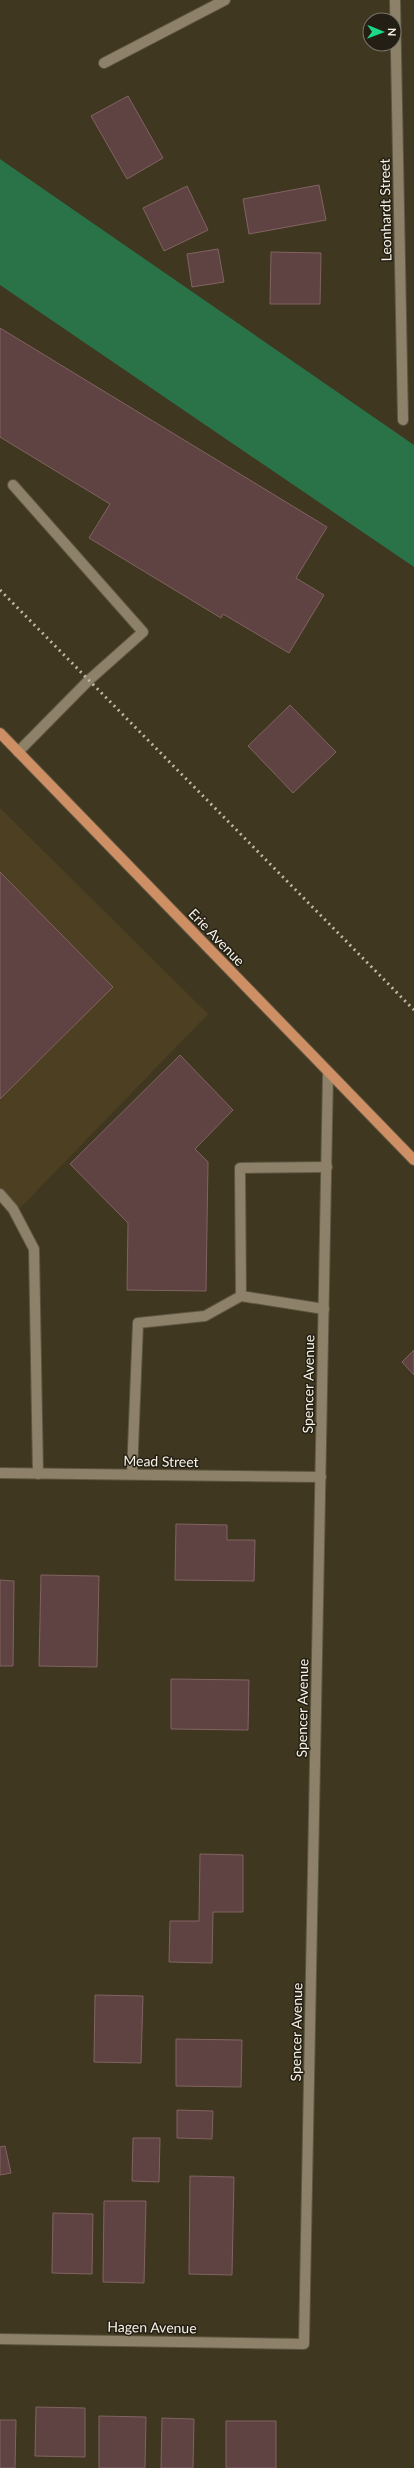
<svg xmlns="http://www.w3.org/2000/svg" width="414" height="2468" viewBox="0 0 414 2468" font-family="Lato,sans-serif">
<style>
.built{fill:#4d4022}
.green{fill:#2a7248}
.building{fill:#5f4342;stroke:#816362}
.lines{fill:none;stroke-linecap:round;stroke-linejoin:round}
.lane-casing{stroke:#5e5541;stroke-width:12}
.street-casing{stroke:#5e5541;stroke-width:12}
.primary-casing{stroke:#5e5541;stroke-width:12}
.lane{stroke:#8d8269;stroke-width:10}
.street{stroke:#8d8269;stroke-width:10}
.primary{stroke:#ce8f65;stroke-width:10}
.rail{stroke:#c0b9a8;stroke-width:3;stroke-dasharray:2 4;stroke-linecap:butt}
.labels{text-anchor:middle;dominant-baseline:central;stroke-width:3;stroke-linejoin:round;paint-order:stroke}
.street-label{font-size:14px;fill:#f9f3e5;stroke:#231f15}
</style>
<rect width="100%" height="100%" fill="#403720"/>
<path class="built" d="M0,808l208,206 -188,194 -20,-18z"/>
<path class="green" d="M0,159l414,286v122l-414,-282z"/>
<path class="building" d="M128,96l35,62 -36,21 -36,-63z
M319,185l7,35 -77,14 -6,-35z
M187,186l21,44 -44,21 -21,-43z
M218,249l6,33 -32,5 -5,-33z
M271,252l50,1 -1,51h-50z
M0,328l327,199 -31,51 28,17 -35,58 -66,-39 -2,4 -132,-80 21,-34 -110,-67z
M290,705l46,47 -43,41 -45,-47z
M0,872l113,115 -113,112z
M180,1055l53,55 -38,39 13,13 -2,129 -79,-1 1,-67 -58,-59z
M414,1350v25l-12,-13z
M176,1524l51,1v15h28l-1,41 -79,-1z
M41,1575l58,1 -2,91 -58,-1z
M0,1580l14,1 -1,85h-13z
M171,1679l78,1 -1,50 -77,-1z
M200,1854l43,1v57h-30l-1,51 -43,-1 1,-41h29z
M95,1995l48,1 -2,67 -47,-1z
M176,2039l66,1 -1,47 -65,-1z
M177,2110l36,1 -1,28 -35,-1z
M133,2138h27l-1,44 -27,-1z
M5,2146l6,27 -11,2v-28z
M190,2176l44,1 -2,98 -43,-1z
M104,2201h42l-2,82 -41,-1z
M53,2213l40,1 -1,60 -40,-1z
M36,2407l49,1v49l-50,-1z
M99,2416l47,1 -1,51h-46z
M162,2418l32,1 -1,49h-32z
M0,2420h16l-1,48h-15z
M226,2421h50v47h-50z"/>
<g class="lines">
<defs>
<path id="lane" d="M13,485l130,147 -54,48 -71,72
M0,1194l13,15 21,40 4,225
M324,1309l-83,-13 -1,-128 87,-1
M132,1474l6,-151 67,-7 36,-20"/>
<path id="street" d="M395,0l8,420
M104,63l121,-63
M0,1473l321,4
M0,2339l304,5 24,-1271"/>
<path id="primary" d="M0,733l414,427"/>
</defs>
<use href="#lane" class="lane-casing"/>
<use href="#street" class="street-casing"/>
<use href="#primary" class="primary-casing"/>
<use href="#lane" class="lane"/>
<use href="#street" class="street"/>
<use href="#primary" class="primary"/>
<path class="rail" d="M0,590l414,420"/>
</g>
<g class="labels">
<g class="street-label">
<text transform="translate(385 210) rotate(-91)">Leonhardt Street</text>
<text transform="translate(217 937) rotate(46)">Erie Avenue</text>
<text transform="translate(308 1384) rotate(-89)">Spencer Avenue</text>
<text transform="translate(161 1461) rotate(1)">Mead Street</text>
<text transform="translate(302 1708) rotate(-89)">Spencer Avenue</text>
<text transform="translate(296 2032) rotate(-89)">Spencer Avenue</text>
<text transform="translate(152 2327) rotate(1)">Hagen Avenue</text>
</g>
</g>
<g transform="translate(382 32) rotate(91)"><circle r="19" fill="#231f15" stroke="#797468"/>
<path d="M0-3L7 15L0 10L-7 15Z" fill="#1bd988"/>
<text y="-6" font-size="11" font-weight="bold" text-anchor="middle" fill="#f9f3e5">N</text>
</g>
</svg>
